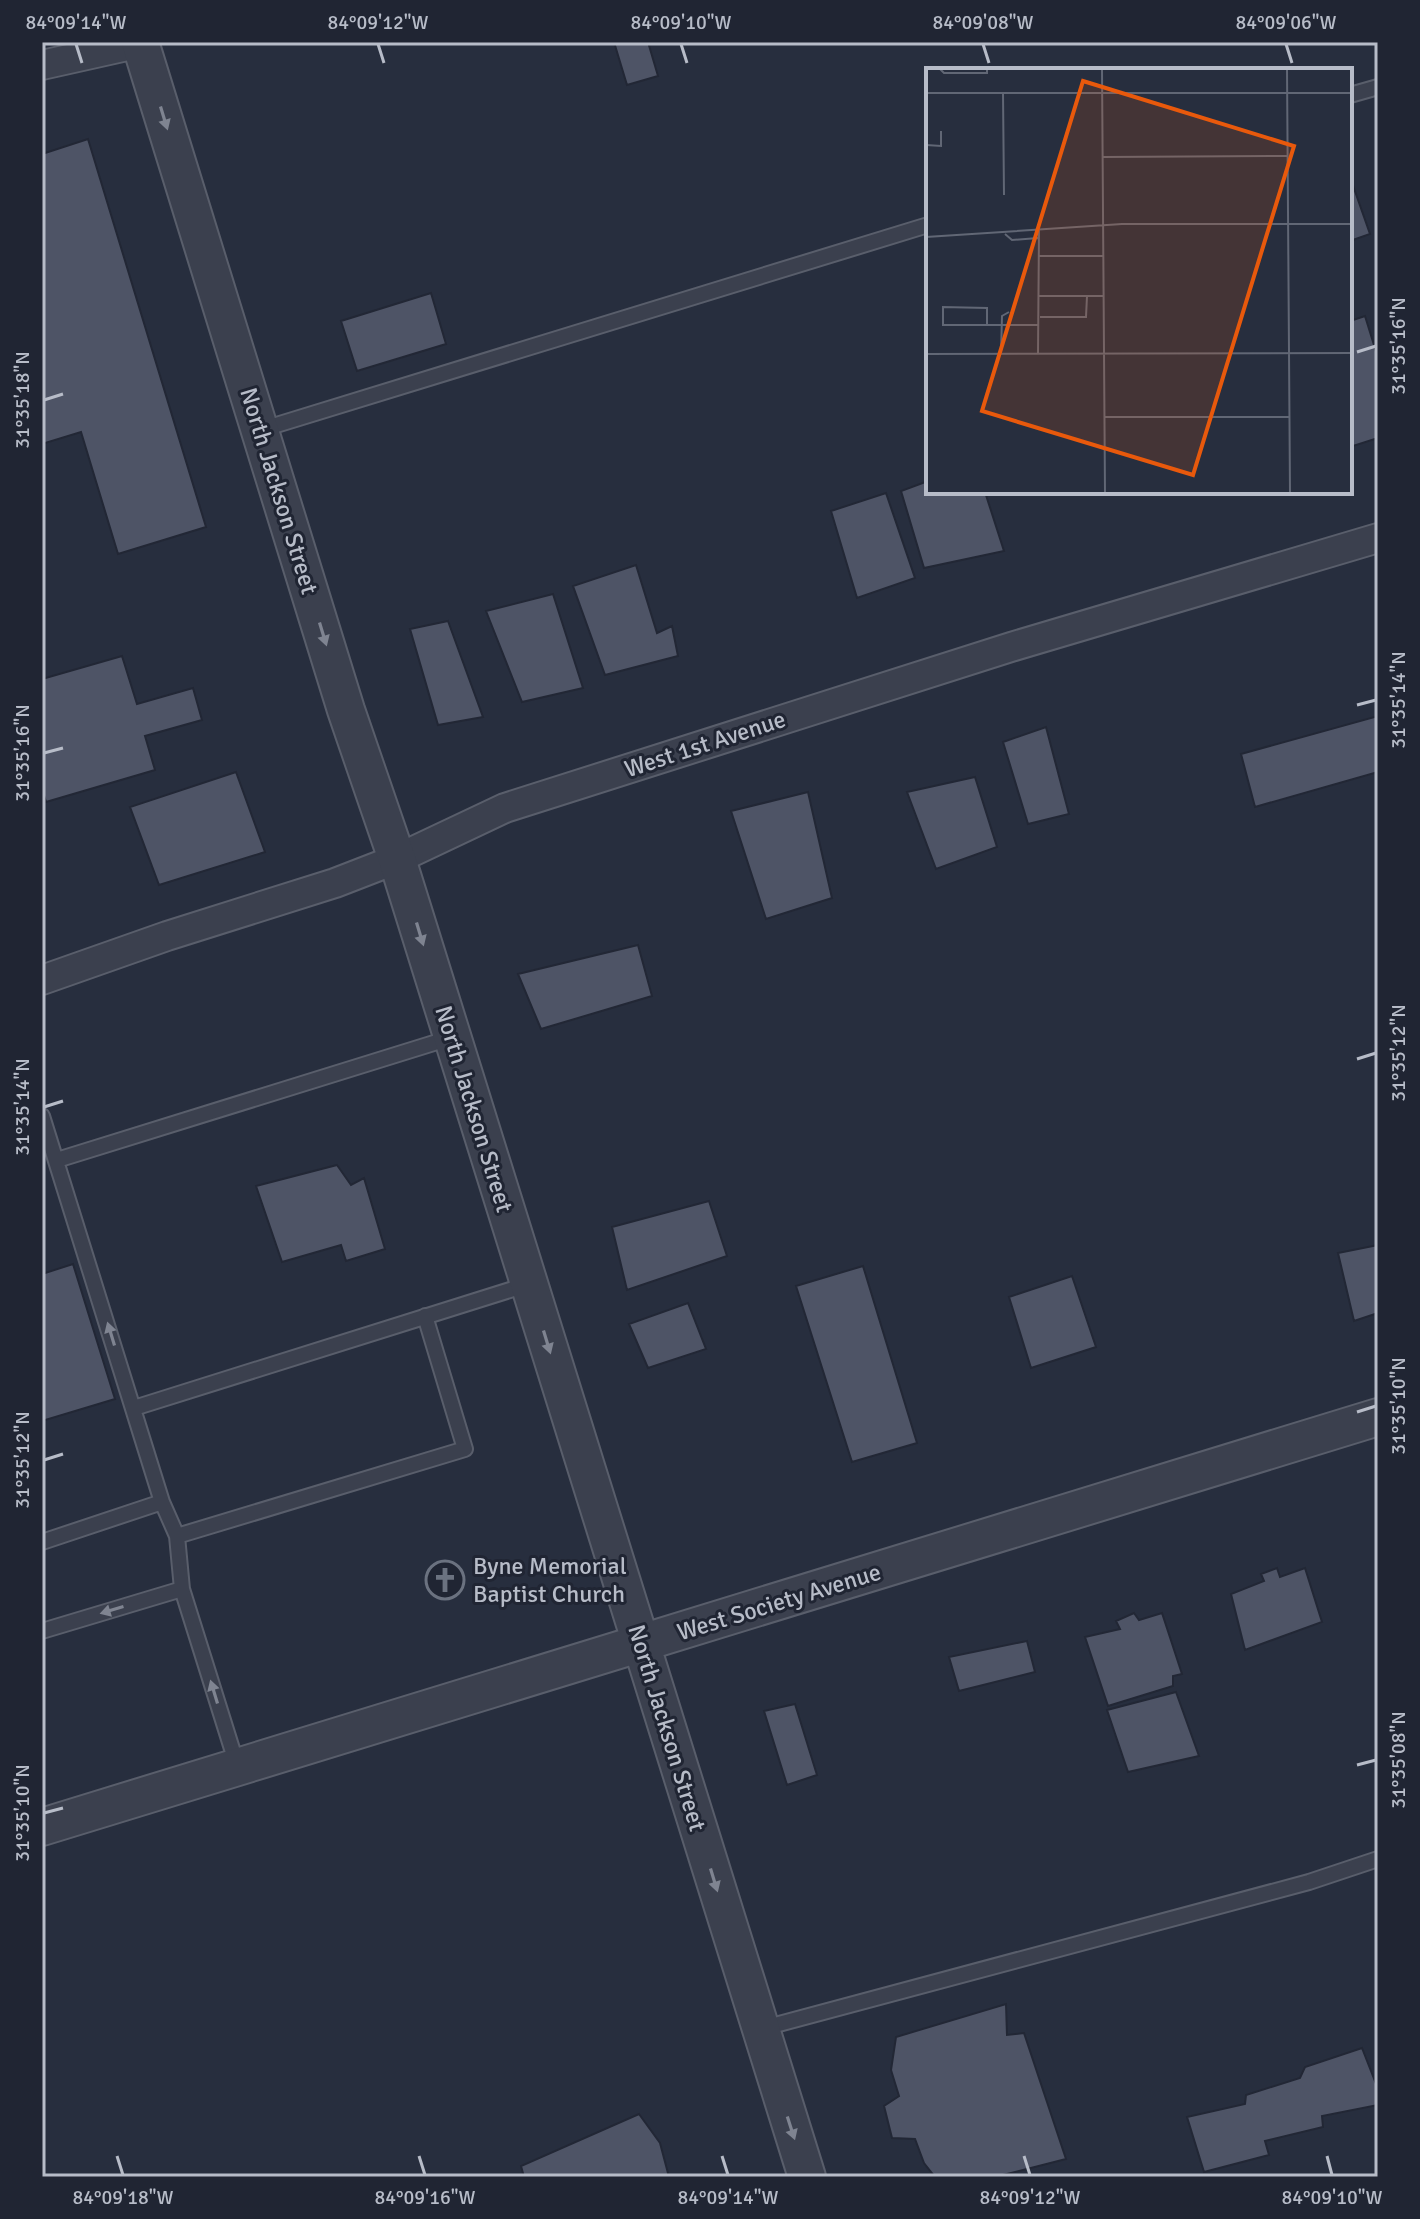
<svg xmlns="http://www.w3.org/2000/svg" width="1420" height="2219" viewBox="0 0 1420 2219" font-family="Signika,sans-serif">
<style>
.building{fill:#4e5466;stroke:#222735;stroke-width:2}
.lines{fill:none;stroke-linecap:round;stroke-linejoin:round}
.service-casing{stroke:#595e6b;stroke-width:18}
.minor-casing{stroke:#595e6b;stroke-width:32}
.tertiary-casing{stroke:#595e6b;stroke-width:40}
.service{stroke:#3b404e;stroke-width:14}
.minor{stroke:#3b404e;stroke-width:28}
.tertiary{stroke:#3b404e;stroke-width:36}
.oneway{fill:#7f8491}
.ticks{fill:none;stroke:#b7bcc8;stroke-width:3}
.labels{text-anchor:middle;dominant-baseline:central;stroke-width:6;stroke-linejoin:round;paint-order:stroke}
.street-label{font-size:24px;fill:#b7bcc8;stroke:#202533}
.poi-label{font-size:24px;fill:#b7bcc8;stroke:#202533;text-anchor:start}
.inset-road{fill:none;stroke:#616775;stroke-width:2}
.view{fill:#e8590c;fill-opacity:0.15;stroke:#e8590c;stroke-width:4}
.inset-edge{fill:none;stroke:#b7bcc8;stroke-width:4}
.neatline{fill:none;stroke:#b7bcc8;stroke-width:3}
.ticks-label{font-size:20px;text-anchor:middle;fill:#b7bcc8}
</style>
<rect width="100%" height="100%" fill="#272e3e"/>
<path class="building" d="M614,42h34l10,34 -31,9z
M88,139l118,388 -88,27 -37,-122 -39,12v-290z
M1350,177l20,57 -20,7z
M431,293l15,51 -89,27 -16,-50z
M1365,316l13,42v80l-28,9v-126z
M928,481v11h57l19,59 -80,17 -23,-77z
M886,493l29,85 -58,20 -26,-87z
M636,565l21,68 15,-7 6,30 -73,19 -32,-89z
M553,594l30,94 -61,14 -36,-91z
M448,621l35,96 -45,8 -28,-96z
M122,656l15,48 56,-16 9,32 -57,16 10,34 -109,32 -4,-13v-110z
M1378,716v56l-123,35 -14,-53z
M1046,727l23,87 -41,10 -25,-82z
M236,772l29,80 -106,33 -29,-78z
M975,777l22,70 -61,22 -29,-77z
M808,792l24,106 -66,21 -35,-108z
M638,945l14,51 -111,33 -23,-55z
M337,1165l14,20 13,-7 21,71 -39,12 -5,-16 -59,17 -26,-76z
M709,1201l18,55 -100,34 -15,-63z
M1378,1245v68l-24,8 -16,-68z
M73,1264l42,135 -73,22v-147z
M863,1266l54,177 -65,19 -56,-176z
M1072,1276l24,71 -65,21 -22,-71z
M688,1303l18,46 -58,19 -19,-44z
M1277,1568l3,9 25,-9 17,54 -77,28 -14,-56 33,-13 -3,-7z
M1134,1613l5,7 23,-7 20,61 -9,2v10l-65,20 -23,-69 35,-8 -4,-8z
M1027,1641l8,31 -76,19 -10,-34z
M1176,1692l23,64 -71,16 -21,-62z
M795,1704l22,71 -30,10 -23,-74z
M1006,2004l1,31 17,-2 42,126 -71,18h-60l-11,-14 -9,-24 -23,-1 -8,-32 15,-10 -8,-26 5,-33z
M1362,2048l16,41v16l-56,11 1,11 -58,14 4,14 -65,17 -17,-55 58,-13 1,-9 54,-17 5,-11z
M639,2114l21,29 9,34h-145l-3,-11z"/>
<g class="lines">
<defs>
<path id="service" d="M1350,95l28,-8
M260,430l668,-205
M42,1116l120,386 15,34 5,53 55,176
M57,1160l393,-122
M134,1408l395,-124
M177,1536l288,-87 -40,-133
M42,1542l120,-40
M42,1631l140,-42
M760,2029l549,-147 69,-23"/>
<path id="minor" d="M42,65l103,-23
M42,980l125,-44 168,-53 62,-24 108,-51 506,-161 367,-109"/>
<path id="tertiary" d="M140,42l206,668 51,149 410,1318
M42,1827l1336,-410"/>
</defs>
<use href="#service" class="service-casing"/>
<use href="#minor" class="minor-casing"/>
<use href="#tertiary" class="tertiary-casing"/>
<use href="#service" class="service"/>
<use href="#minor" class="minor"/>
<use href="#tertiary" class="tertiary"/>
</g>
<defs><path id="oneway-solid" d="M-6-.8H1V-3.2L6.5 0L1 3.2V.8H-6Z" transform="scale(2)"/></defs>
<g class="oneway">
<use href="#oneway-solid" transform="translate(164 118) rotate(73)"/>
<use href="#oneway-solid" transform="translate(323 634) rotate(73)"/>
<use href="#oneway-solid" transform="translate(420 934) rotate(73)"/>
<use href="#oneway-solid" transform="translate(111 1334) rotate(-107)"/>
<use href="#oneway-solid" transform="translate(547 1342) rotate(73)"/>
<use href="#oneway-solid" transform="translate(112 1610) rotate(163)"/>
<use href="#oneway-solid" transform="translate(214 1692) rotate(-107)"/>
<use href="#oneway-solid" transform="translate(714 1880) rotate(73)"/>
<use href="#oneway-solid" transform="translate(791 2128) rotate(72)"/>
</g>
<path class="ticks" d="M76,44l6,19M378,44l6,19M681,44l6,19M983,44l6,19M1286,44l6,19M1357,352l19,-6M44,400l19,-6M1357,705l19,-5M44,753l19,-5M1357,1059l19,-6M44,1107l19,-6M1357,1412l19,-6M44,1460l19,-6M1357,1765l19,-5M44,1813l19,-5M117,2156l6,19M419,2156l6,19M722,2156l6,19M1024,2156l6,19M1327,2156l5,19"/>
<defs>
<symbol id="church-ring" viewBox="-11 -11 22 22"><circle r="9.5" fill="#202533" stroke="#6b7280" stroke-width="1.5"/><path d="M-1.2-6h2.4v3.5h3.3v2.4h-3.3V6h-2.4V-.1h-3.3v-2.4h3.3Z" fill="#6b7280"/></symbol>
</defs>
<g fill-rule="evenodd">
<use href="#church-ring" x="423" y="1558" width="44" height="44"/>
</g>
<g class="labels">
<g class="street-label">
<text transform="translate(279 491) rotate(73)">North Jackson Street</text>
<text transform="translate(705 744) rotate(-18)">West 1st Avenue</text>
<text transform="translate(474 1109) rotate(73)">North Jackson Street</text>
<text transform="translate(779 1602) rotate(-17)">West Society Avenue</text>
<text transform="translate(667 1728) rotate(73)">North Jackson Street</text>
</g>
<g class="poi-label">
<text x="473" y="1566">Byne Memorial<tspan x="473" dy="28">Baptist Church</tspan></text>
</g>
</g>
<g transform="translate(926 68)">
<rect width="426" height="426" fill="#272e3e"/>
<path class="inset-road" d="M14,1l4,4h43v-4M176,1l3,424M361,1l3,424M0,25h426M77,25l1,102M0,77l15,1v-15M176,89l186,-1M79,166l7,6 26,-2M0,169l196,-13h230M113,188h64M113,228h64M114,249h46l1,-21M61,257v-17l-44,-1v18h95M0,286l426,-1M75,286l1,-38 7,-4M112,286l1,-125M178,349h185M278,425h32"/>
<path class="view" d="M157,13l211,65 -101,329 -211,-64z"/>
<rect width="426" height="426" class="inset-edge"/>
</g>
<rect width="1420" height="2219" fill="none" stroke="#202533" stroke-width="88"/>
<rect x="44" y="44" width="1332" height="2131" class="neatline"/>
<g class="ticks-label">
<text x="76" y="29">84°09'14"W</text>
<text x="378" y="29">84°09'12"W</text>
<text x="681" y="29">84°09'10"W</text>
<text x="983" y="29">84°09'08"W</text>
<text x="1286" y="29">84°09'06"W</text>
<text transform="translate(1398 346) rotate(-90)" y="7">31°35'16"N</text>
<text transform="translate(22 400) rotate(-90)" y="7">31°35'18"N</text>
<text transform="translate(1398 700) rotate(-90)" y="7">31°35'14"N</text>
<text transform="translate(22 753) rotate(-90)" y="7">31°35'16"N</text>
<text transform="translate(1398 1053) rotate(-90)" y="7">31°35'12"N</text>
<text transform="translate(22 1107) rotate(-90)" y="7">31°35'14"N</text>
<text transform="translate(1398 1406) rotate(-90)" y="7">31°35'10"N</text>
<text transform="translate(22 1460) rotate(-90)" y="7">31°35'12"N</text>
<text transform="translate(1398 1760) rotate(-90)" y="7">31°35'08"N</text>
<text transform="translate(22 1813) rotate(-90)" y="7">31°35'10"N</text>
<text x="123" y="2204">84°09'18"W</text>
<text x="425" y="2204">84°09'16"W</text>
<text x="728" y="2204">84°09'14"W</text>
<text x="1030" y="2204">84°09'12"W</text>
<text x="1332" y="2204">84°09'10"W</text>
</g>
</svg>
